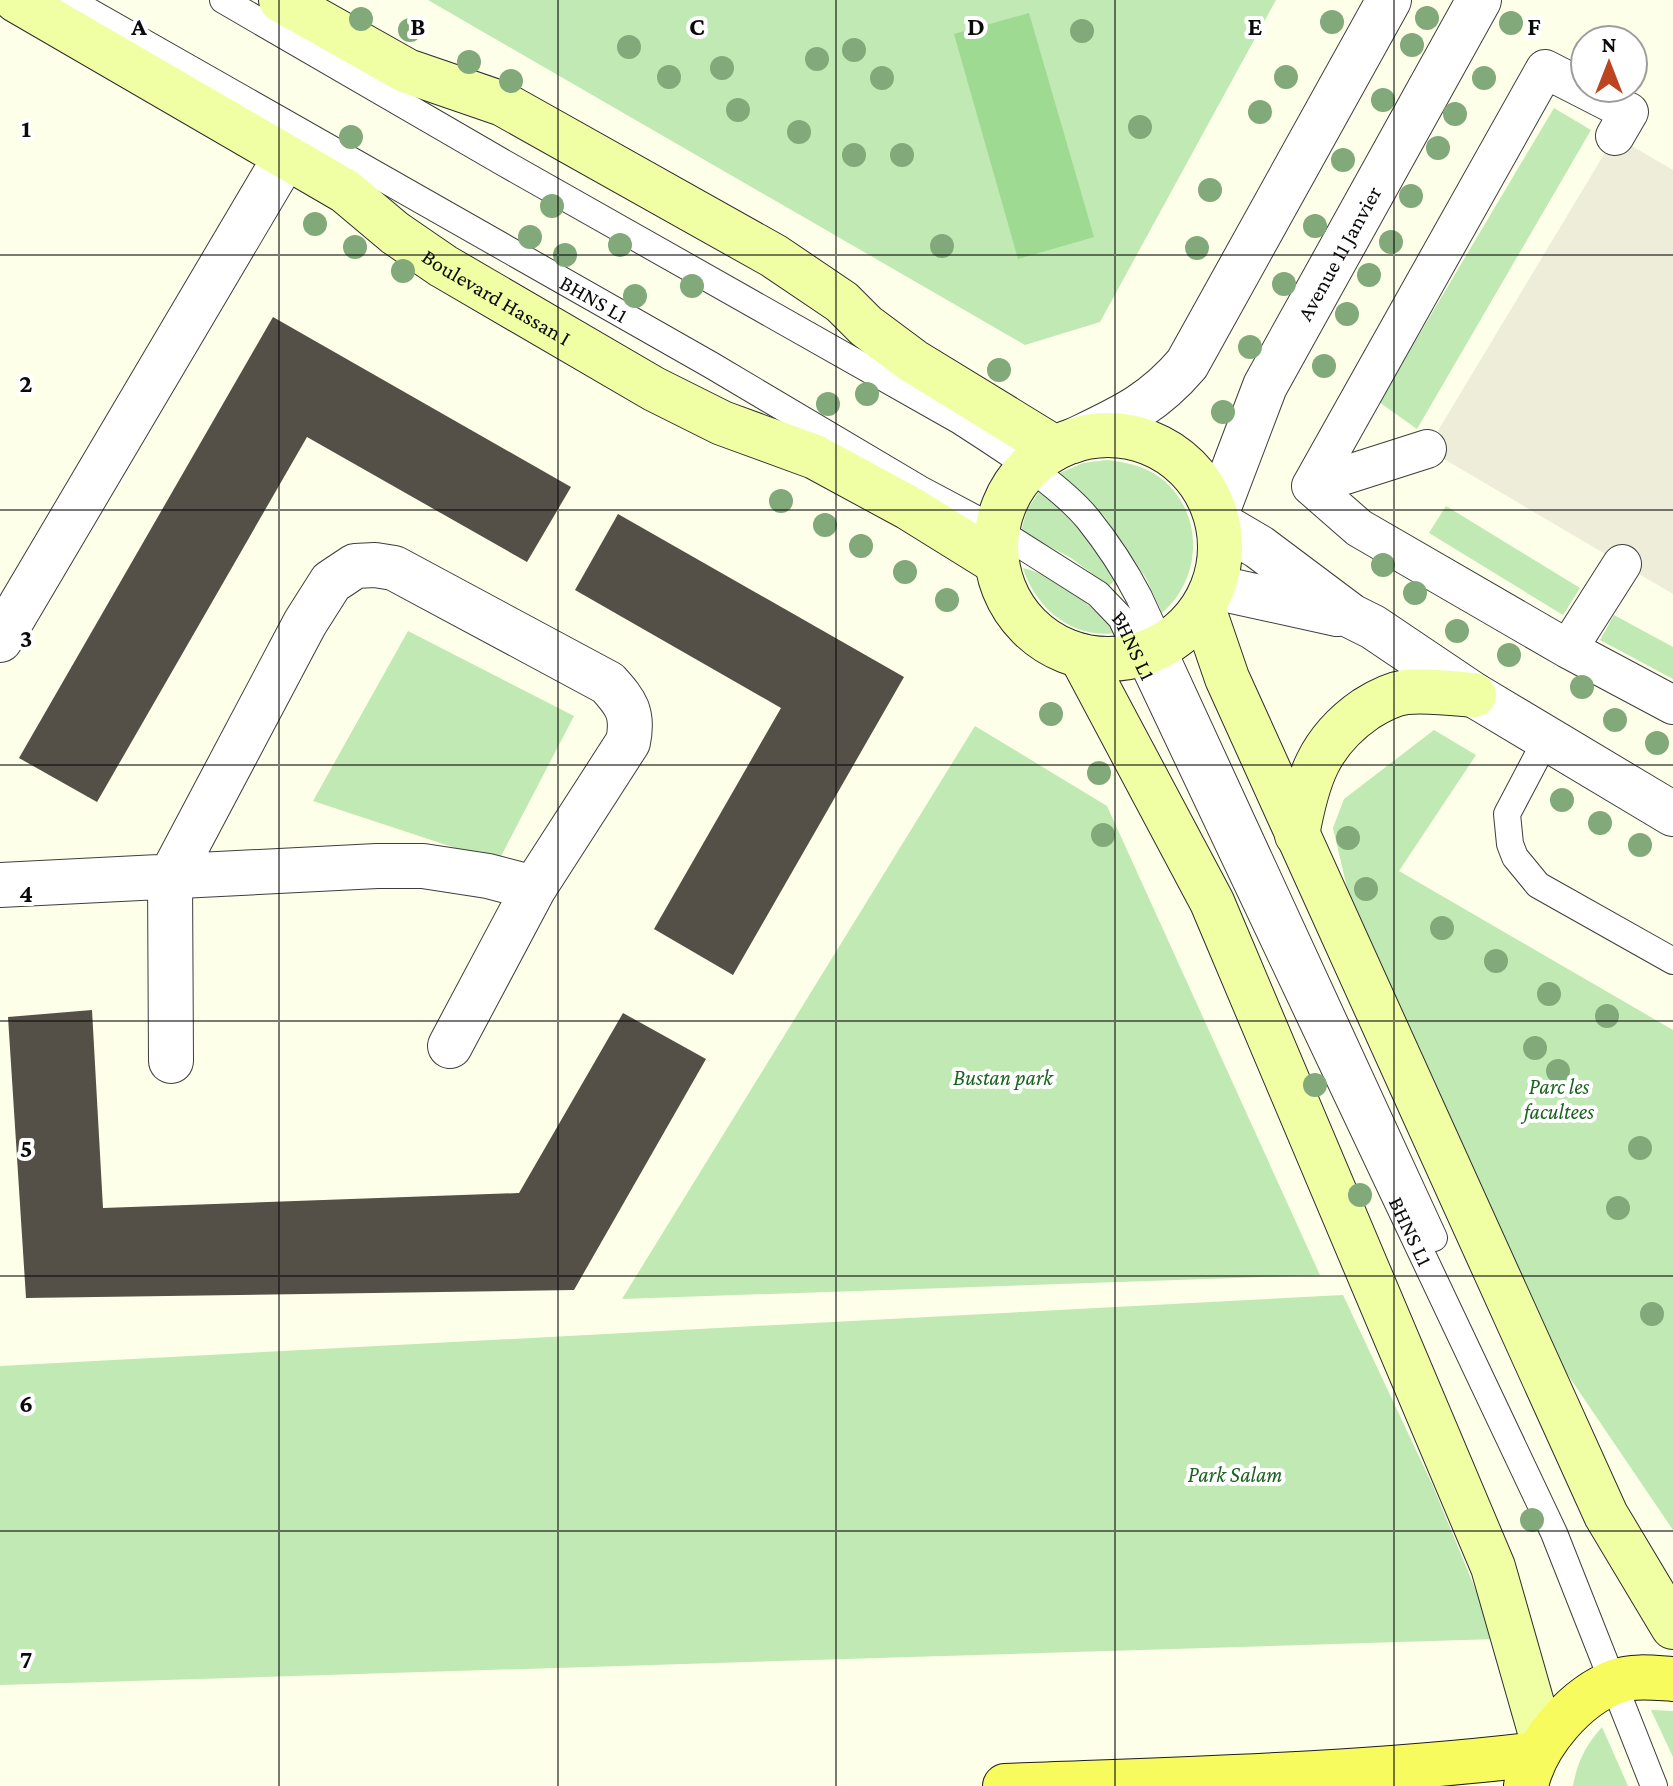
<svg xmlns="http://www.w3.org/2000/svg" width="1673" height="1786" viewBox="0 0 1673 1786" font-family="'Crimson Pro',serif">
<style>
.green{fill:#c0e9b3}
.forest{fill:#9fda92}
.plaza{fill:#ededd9}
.building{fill:#544f47}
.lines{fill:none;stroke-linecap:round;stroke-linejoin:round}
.service-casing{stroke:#3e3e3e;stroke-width:28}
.pedestrian-casing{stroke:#3e3e3e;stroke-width:40}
.minor-casing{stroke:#3e3e3e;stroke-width:46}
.tertiary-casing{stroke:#3e3e3e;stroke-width:46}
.secondary-casing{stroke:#2d2d2d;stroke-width:46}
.primary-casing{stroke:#1c1c1c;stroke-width:46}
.service{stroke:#fff;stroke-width:26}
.pedestrian{stroke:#fff;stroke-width:38}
.minor{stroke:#fff;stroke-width:44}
.tertiary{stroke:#fff;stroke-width:44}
.secondary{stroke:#f1ffa4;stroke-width:44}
.primary{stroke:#f7fb5d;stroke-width:44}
.tree{fill:#81a97a}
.grid{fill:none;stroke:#0b0b0b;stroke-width:2;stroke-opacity:0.55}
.labels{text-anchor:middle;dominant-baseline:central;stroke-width:8;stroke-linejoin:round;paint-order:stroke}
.street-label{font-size:22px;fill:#0b0b0b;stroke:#fff}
.park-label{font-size:22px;font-style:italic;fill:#1b631f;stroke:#fff}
.grid-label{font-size:26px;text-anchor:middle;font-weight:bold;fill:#0b0b0b;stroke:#fff;stroke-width:8;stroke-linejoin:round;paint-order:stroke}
</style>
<rect width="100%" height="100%" fill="#fdffe9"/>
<path class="green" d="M428,0h848l-176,322 -75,23z
M1554,108l37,22 -174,299 -38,-27z
M1107,460c17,2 33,5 48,14 49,32 50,102 7,139l-16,-35 -42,-62 -44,-43 23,-10z
M1041,489l55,59 20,31 -7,7 -38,-28 -50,-27 6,-21z
M1446,506l134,82 -17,27 -134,-82z
M1023,568c39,10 66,36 94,65 -45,6 -81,-24 -94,-65z
M1614,615l59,32v32l-73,-39z
M408,631l166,85 -76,146 -185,-61z
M975,726l132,80 213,469 -698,24z
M1434,730l42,25 -77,116 274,159v500l-143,-211 -181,-423 -16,-68 11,-29z
M1343,1295l89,189 64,155 -1496,46v-319z
M1651,1710l22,1v46z
M1602,1727l26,59h-55c4,-24 13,-41 29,-59z"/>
<path class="forest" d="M1029,13l65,224 -76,22 -64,-225z"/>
<path class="plaza" d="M1615,136l58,34v424l-246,-145z"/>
<path class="building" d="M273,317l298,170 -44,75 -220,-125 -210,365 -78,-44z
M618,514l286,163 -171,298 -79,-46 127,-221 -206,-118z
M92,1010l11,198 416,-15 104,-180 83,46 -132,231 -548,8 -18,-281z"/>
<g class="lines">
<defs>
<g id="service">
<path id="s1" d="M69,0l642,365 209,124 77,41 101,64 23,24 433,915 100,253"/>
<path d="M223,0l281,163 456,258c41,27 97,61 128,98 20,25 37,51 51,78l295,641"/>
<path d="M1547,738l-40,76 3,30 5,13 23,28 135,76"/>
</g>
<path id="pedestrian" d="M1311,486l234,-417 84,43 -14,24
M1311,486l48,42 209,121 105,56
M1311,486l116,-37
M1568,649l54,-85"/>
<path id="minor" d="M1218,523l41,24 92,69 22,11 101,68 199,119
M1214,587l123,27
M0,640l286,-484
M0,885l377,-19h46l65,10 46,12 94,-146c6,-29 -2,-39 -20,-59l-214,-115 -19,-3 -20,1 -24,16 -26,41 -135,255 1,183
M450,1046l84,-158"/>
<g id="tertiary">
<path d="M1073,441c48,-23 79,-36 114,-77l202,-364"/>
<path id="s2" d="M1216,515l49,-129 214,-386"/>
</g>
<g id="secondary">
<path id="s3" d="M16,0l329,191 50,42 48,33 211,123 68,34 93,34 94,51 87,54"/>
<path d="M281,0l126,71 96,33 271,152 68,46 24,24 47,35 142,87"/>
<circle cx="1108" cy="547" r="112"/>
<path d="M1203,608l24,70 379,837 67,112"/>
<path d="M1081,656l131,246 281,665 50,175"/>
<path d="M1297,835c10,-55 21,-93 69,-126 11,-7 27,-15 40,-17 22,-2 46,1 68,3"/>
</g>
<path id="primary" d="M1005,1786c178,-7 356,-11 532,-32
M1526,1786c9,-43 50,-90 91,-105 16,-6 39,-3 56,-2"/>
</defs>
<use href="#service" class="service-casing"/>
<use href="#pedestrian" class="pedestrian-casing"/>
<use href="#minor" class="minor-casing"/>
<use href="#tertiary" class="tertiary-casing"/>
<use href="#secondary" class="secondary-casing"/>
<use href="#primary" class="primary-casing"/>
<use href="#service" class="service"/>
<use href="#pedestrian" class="pedestrian"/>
<use href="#minor" class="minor"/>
<use href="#tertiary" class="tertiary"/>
<use href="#secondary" class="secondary"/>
<use href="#primary" class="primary"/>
</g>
<g class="tree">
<circle cx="1427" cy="18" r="12"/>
<circle cx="361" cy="19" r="12"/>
<circle cx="1332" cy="22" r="12"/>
<circle cx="1511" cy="23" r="12"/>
<circle cx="410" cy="30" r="12"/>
<circle cx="1082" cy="31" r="12"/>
<circle cx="1412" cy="45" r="12"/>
<circle cx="629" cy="47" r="12"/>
<circle cx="854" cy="50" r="12"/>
<circle cx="817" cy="59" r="12"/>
<circle cx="469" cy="62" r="12"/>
<circle cx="722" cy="68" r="12"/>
<circle cx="669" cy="77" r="12"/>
<circle cx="1286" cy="77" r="12"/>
<circle cx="882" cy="78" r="12"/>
<circle cx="1484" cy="78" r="12"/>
<circle cx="511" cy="81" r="12"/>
<circle cx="1383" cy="100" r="12"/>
<circle cx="738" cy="110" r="12"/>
<circle cx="1260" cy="112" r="12"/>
<circle cx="1455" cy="114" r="12"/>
<circle cx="1140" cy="127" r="12"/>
<circle cx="799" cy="132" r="12"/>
<circle cx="351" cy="137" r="12"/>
<circle cx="1438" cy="148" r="12"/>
<circle cx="854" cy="155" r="12"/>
<circle cx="902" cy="155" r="12"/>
<circle cx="1343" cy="160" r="12"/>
<circle cx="1210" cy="190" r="12"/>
<circle cx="1411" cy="196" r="12"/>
<circle cx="552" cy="206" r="12"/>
<circle cx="315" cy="224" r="12"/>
<circle cx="1315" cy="226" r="12"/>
<circle cx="530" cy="237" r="12"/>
<circle cx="1391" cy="242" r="12"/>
<circle cx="620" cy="245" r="12"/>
<circle cx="942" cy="246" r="12"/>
<circle cx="355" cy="247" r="12"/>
<circle cx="1197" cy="248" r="12"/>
<circle cx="565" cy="255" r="12"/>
<circle cx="403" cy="271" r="12"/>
<circle cx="1369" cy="275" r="12"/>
<circle cx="1284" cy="284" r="12"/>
<circle cx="692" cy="286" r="12"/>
<circle cx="635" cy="296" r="12"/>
<circle cx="1347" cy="314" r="12"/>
<circle cx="1250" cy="347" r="12"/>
<circle cx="1324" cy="366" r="12"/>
<circle cx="999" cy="370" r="12"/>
<circle cx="867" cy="394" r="12"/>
<circle cx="828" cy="404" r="12"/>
<circle cx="1223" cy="412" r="12"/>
<circle cx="781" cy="501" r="12"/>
<circle cx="825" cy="525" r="12"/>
<circle cx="861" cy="546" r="12"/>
<circle cx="1383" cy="565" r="12"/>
<circle cx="905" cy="572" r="12"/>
<circle cx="1415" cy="593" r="12"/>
<circle cx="947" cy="600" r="12"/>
<circle cx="1457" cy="631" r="12"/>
<circle cx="1509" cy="655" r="12"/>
<circle cx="1582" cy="687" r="12"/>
<circle cx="1051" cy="714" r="12"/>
<circle cx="1615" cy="720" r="12"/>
<circle cx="1657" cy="743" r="12"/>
<circle cx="1099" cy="773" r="12"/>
<circle cx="1562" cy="800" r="12"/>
<circle cx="1600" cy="823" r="12"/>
<circle cx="1103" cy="835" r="12"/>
<circle cx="1348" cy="838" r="12"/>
<circle cx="1640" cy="845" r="12"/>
<circle cx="1366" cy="889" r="12"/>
<circle cx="1442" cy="928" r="12"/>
<circle cx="1496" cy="961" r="12"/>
<circle cx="1549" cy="994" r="12"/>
<circle cx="1607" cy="1016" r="12"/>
<circle cx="1535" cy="1048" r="12"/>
<circle cx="1558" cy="1071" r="12"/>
<circle cx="1315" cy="1085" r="12"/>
<circle cx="1640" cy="1148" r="12"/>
<circle cx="1360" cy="1195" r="12"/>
<circle cx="1618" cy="1208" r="12"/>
<circle cx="1652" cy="1314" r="12"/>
<circle cx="1532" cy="1520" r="12"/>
</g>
<path class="grid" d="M279,0v1786M558,0v1786M836,0v1786M1115,0v1786M1394,0v1786M0,255h1673M0,510h1673M0,765h1673M0,1021h1673M0,1276h1673M0,1531h1673"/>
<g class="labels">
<g class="street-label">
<text stroke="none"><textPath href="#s2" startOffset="290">Avenue 11 Janvier</textPath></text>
<text stroke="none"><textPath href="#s3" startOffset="566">Boulevard Hassan I</textPath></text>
<text stroke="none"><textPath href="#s1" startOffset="604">BHNS L1</textPath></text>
<text stroke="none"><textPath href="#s1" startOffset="1252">BHNS L1</textPath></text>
<text stroke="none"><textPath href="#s1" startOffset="1900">BHNS L1</textPath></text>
</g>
<g class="park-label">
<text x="1003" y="1077">Bustan park</text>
<text x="1559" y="1086">Parc les<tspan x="1559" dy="25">facultees</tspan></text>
<text x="1235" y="1474">Park Salam</text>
</g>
</g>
<g class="grid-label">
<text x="139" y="35">A</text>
<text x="418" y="35">B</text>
<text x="697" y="35">C</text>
<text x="976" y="35">D</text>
<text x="1255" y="35">E</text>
<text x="1534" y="35">F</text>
<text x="26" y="137">1</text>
<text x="26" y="392">2</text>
<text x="26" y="647">3</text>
<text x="26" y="902">4</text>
<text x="26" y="1157">5</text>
<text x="26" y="1412">6</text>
<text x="26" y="1668">7</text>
</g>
<g transform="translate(1609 64)"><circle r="38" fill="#ffffff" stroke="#9d9d9d" stroke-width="2"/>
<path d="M0-6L14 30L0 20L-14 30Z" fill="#bc4421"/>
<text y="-12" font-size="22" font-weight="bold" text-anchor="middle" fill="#0b0b0b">N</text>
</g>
</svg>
